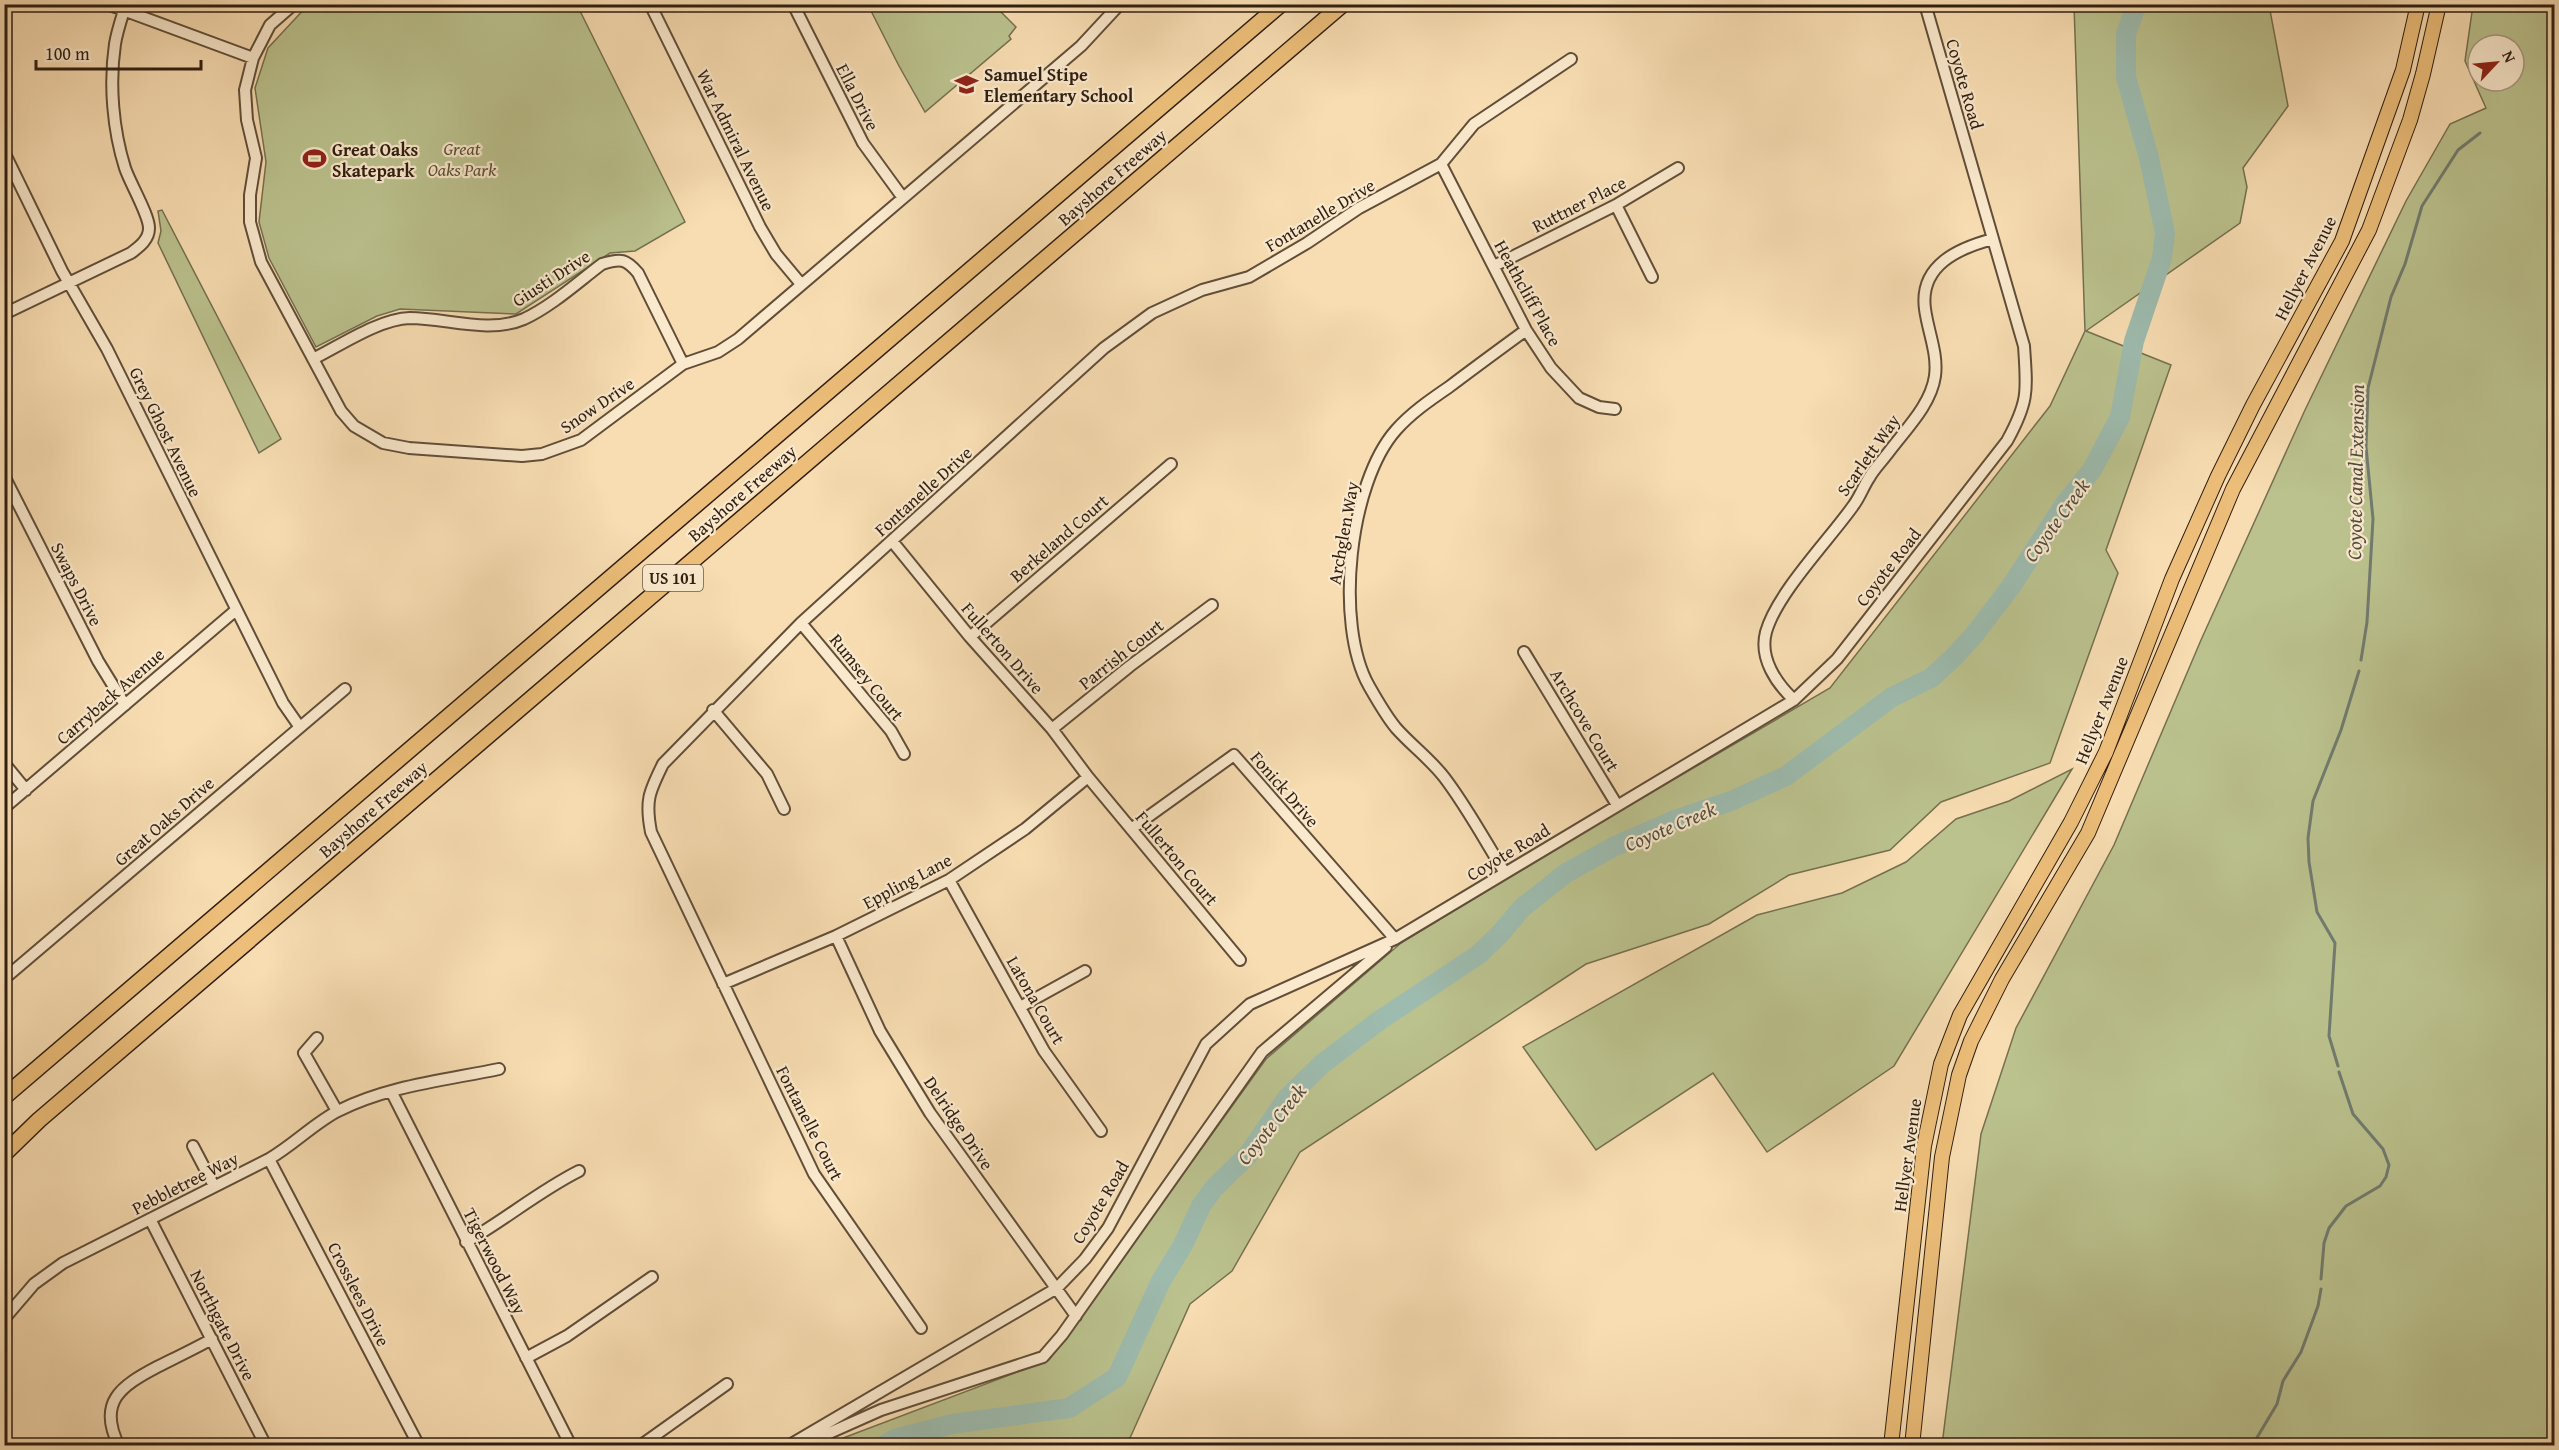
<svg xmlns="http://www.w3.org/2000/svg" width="2559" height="1450" viewBox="0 0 2559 1450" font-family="'Gentium Book Plus',serif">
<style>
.green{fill:#bbc28e;stroke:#757050;stroke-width:1.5;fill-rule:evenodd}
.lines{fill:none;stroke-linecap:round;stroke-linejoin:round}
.stream{stroke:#717c6f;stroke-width:3}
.river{stroke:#9dbbae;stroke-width:20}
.minor-casing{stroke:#614e39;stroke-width:14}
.major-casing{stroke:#2f1e11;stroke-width:16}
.highway-casing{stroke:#2f1e11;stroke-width:18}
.minor{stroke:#fae9cd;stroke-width:10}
.major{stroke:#ecbe79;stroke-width:14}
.highway{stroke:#ecbe79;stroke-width:15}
.labels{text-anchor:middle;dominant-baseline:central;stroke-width:4.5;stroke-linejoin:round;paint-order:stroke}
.shield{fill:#fae9cd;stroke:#6c5b49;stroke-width:1.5}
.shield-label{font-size:16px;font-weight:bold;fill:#2f1e11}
.poi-label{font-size:18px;font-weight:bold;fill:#2f1e11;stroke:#fae9cd;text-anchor:start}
.street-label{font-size:18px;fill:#2f1e11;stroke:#fae9cd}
.park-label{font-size:18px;font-style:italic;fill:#594f36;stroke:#fae9cd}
.water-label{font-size:20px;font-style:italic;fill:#504d40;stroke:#fae9cd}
</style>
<rect width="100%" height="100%" fill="#f8ddb2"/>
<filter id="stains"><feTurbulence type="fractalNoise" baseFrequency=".00333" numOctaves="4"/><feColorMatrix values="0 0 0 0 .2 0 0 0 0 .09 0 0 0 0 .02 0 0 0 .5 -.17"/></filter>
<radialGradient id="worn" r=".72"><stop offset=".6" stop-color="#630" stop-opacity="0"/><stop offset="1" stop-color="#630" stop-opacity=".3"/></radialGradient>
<path class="green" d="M308,5h269l108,217 -50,29 -25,2 -94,61 -116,-5 -23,7 -61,31 -47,-89 -10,-36 7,-60 -11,-74 13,-40z
M868,5h126l22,22 -7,9 2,3 -86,73 -26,-46z
M2074,5h195l19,101 -45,62 4,19 -7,36 -154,108 85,34 -65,185 12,23 -68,190 -109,39 -51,48 -101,25 -80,49 -123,40 -286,188 -68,119 -42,33 -60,134 -19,8h-289l227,-86 217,-301 135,-116 159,-97 270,-158 220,-282 35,-75z
M2473,5h81v1440h-612l39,-311 35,-106 98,-183 87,-205 104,-230 101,-209 44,-77 36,-16 -21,-47zM2478,45h36v36h-36z
M162,210l119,229 -22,14 -101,-210 3,-12 -3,-20z
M2072,769l-178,297 -127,86 -54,-79 -117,77 -73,-103 234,-132 85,-22 64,-31 50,-43 53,-18z"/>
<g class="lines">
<path class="stream" d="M2361,660l6,-38 6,-103 -7,-72 2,-59 23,-91 14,-33 17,-58 36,-56 22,-17
M2338,1066l-9,-30 6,-93 -18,-31 -8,-50 -1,-24 5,-37 28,-71 18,-59
M2321,1279l3,-36 5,-15 17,-22 34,-20 6,-9 3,-12 -6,-16 -30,-35 -14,-42
M2252,1446l25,-42 6,-23 18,-29 17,-46 3,-17"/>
<path class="river" d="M883,1446l12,-7 57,-15 117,-16 48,-31 44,-96 22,-36 18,-39 13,-18 34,-33 39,-57 35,-34 58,-44 98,-65 21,-20 23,-27 44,-35 49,-27 60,-26 56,-19 55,-25 106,-79 39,-19 23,-21 20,-22 36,-47 56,-86 26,-32 28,-53 14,-76 28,-83 3,-25 -16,-75 -23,-81v-43l8,-22 -2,-8"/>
<defs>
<path id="minor" d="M107,4l146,54
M294,4l-24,21 -17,33 -8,32 2,30 9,38 -6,37v27l11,40 80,149 13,15 29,17 26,5 113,8 20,-2 39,-14 102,-76 35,-12 20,-13 343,-293 39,-42
M650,4l110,223 16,27 25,30
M793,4l70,139 40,55
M4,152l58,119 45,78 176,354 16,23
M1441,164l85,166 25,38 28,30 20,9 16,2
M1616,205l36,72
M1494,266l122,-61 62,-37
M4,314l127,-61c8,-6 18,-13 18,-25 0,-13 -19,-45 -24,-60 -12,-38 -16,-84 -10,-124 2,-13 7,-27 11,-40
M313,359c28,-14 66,-40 97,-41 36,0 79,16 114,1 28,-13 54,-37 78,-55 19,-6 24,-5 36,9l45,91
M4,476l94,185 27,44
M892,541l78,96 82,92 36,48 152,183
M801,623l90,108 13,23
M970,637l201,-173
M1524,652l93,153
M1794,700c-18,-17 -35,-42 -28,-68 11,-39 63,-92 87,-126 7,-9 10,-19 16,-28 5,-9 13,-17 19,-25 17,-23 43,-48 47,-77 3,-23 -7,-44 -10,-67 -6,-44 34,-61 68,-70
M713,710l54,64 17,35
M1052,729l78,-63 82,-61
M4,763l22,27
M4,808l232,-198
M1131,829l103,-74 161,184
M1505,873c-20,-32 -38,-66 -61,-96 -14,-18 -33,-32 -48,-49 -10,-12 -19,-28 -27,-42 -35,-62 -20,-203 27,-256 15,-17 34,-30 53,-43 25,-19 51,-38 77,-57
M949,880l95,171 57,80
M836,936l44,95 50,82 146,203
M4,979l341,-290
M723,984l113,-48 113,-56 76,-51 63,-52
M1020,1007l65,-36
M317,1038l-13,15 33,58
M391,1091l180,355
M193,1146l21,40
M269,1159l150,287
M150,1219l116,227
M466,1242c39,-22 73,-51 113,-71
M4,1319l30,-35 29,-21 206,-104c24,-14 47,-37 69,-48 49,-25 108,-31 161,-42
M921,1328l-107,-154 -163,-342c-6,-31 -2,-40 12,-68l138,-141 303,-275 48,-35 50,-23 47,-13 58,-34 52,-35 82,-44 33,-40 97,-65
M526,1358l41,-22 85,-59
M119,1446c-22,-44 2,-60 38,-79 18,-9 37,-18 55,-28
M640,1446l87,-62
M788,1446l269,-158 28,-29 23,-31 98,-184 44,-40 145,-65 399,-239 43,-41 170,-218c22,-40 20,-50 17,-95l-99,-342
M800,1446l81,-36 162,-53 19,-22 200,-283 124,-105"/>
<path id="major" d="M1891,1446l33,-300 17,-82 19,-49 111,-193 35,-70 66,-173 46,-103 35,-71 89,-164 61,-171 15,-66
M1912,1446l30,-289 17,-82 12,-34 31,-62 86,-146 145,-344 136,-259 41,-110 13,-46 16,-70"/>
<path id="highway" d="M4,1097l1277,-1093
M4,1154l35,-34 1304,-1116"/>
</defs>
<use href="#minor" class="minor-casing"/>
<use href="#major" class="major-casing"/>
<use href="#highway" class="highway-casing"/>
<use href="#minor" class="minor"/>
<use href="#major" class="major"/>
<use href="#highway" class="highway"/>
</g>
<defs>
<symbol id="school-bare" viewBox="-9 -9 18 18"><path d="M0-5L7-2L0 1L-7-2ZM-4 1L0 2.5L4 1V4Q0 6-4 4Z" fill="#8f2418" stroke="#fae9cd" stroke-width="2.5" paint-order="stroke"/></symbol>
<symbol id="stadium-bare" viewBox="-9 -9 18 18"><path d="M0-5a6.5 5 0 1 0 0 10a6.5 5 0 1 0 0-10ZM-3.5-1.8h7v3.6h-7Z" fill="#8f2418" stroke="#fae9cd" stroke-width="2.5" paint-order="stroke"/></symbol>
</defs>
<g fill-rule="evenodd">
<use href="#school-bare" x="950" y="68" width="33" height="33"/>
<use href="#stadium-bare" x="298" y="142" width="33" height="33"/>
</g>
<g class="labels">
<rect class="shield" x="643" y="565" width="60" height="26" rx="4.5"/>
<g class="shield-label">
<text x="673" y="578">US 101</text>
</g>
<g class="poi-label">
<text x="984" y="74">Samuel Stipe<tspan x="984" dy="21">Elementary School</tspan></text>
<text x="332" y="149">Great Oaks<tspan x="332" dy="21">Skatepark</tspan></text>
</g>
<g class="street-label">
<text transform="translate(1965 84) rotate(74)">Coyote Road</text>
<text transform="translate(858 97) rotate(63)">Ella Drive</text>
<text transform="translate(736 140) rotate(64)">War Admiral Avenue</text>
<text transform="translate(1112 177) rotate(-41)">Bayshore Freeway</text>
<text transform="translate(1579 204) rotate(-27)">Ruttner Place</text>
<text transform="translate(1320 215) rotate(-31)">Fontanelle Drive</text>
<text transform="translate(2305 268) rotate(-63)">Hellyer Avenue</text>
<text transform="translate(551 278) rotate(-33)">Giusti Drive</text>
<text transform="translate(1528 293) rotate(61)">Heathcliff Place</text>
<text transform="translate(597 405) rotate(-34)">Snow Drive</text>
<text transform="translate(166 432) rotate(64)">Grey Ghost Avenue</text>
<text transform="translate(1868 455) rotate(-55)">Scarlett Way</text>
<text transform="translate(923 491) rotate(-42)">Fontanelle Drive</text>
<text transform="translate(742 493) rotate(-41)">Bayshore Freeway</text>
<text transform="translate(1343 533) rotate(-80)">Archglen Way</text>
<text transform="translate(1059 538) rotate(-41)">Berkeland Court</text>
<text transform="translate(1888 567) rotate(-52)">Coyote Road</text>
<text transform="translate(77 584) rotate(63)">Swaps Drive</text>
<text transform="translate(1003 648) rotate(49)">Fullerton Drive</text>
<text transform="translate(1121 654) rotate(-38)">Parrish Court</text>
<text transform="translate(867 677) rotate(51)">Rumsey Court</text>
<text transform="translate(110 696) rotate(-41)">Carryback Avenue</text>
<text transform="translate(2101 710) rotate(-68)">Hellyer Avenue</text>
<text transform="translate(1585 720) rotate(59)">Archcove Court</text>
<text transform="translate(1285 789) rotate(49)">Fonick Drive</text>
<text transform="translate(373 809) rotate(-41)">Bayshore Freeway</text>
<text transform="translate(164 821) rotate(-41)">Great Oaks Drive</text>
<text transform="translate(1508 852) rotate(-31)">Coyote Road</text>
<text transform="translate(1177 858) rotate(50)">Fullerton Court</text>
<text transform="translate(907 881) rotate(-28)">Eppling Lane</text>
<text transform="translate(1036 1000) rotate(60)">Latona Court</text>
<text transform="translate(810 1123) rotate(63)">Fontanelle Court</text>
<text transform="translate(959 1123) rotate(56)">Delridge Drive</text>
<text transform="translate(1907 1155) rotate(-82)">Hellyer Avenue</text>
<text transform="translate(185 1183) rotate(-27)">Pebbletree Way</text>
<text transform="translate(1100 1202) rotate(-59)">Coyote Road</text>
<text transform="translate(495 1261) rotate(63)">Tigerwood Way</text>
<text transform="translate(359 1294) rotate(63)">Crosslees Drive</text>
<text transform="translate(223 1325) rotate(63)">Northgate Drive</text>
</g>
<g class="park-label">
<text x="462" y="148">Great<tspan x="462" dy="21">Oaks Park</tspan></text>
</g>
<g class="water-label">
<text transform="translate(2355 472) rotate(-89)">Coyote Canal Extension</text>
<text transform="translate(2056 520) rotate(-54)">Coyote Creek</text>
<text transform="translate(1670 826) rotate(-23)">Coyote Creek</text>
<text transform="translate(1271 1124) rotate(-51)">Coyote Creek</text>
</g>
</g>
<rect width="2559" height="1450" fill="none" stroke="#f8ddb2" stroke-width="24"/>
<rect x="6" y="6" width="2547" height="1438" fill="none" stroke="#2f1e11" stroke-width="3"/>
<rect x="12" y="12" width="2535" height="1426" fill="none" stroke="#2f1e11" stroke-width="1.5"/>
<g transform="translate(2496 63) rotate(64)"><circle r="28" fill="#fae9cd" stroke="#a99882" stroke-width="1.5"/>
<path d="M0-4.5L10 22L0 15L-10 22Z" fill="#8f2418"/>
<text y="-9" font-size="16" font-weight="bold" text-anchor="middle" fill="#2f1e11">N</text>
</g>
<path d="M36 60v9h165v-9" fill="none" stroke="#2f1e11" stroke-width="3"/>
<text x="45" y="60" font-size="18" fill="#2f1e11" stroke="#fae9cd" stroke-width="4.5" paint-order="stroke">100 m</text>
<rect width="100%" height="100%" filter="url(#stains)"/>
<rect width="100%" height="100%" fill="url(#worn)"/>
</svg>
